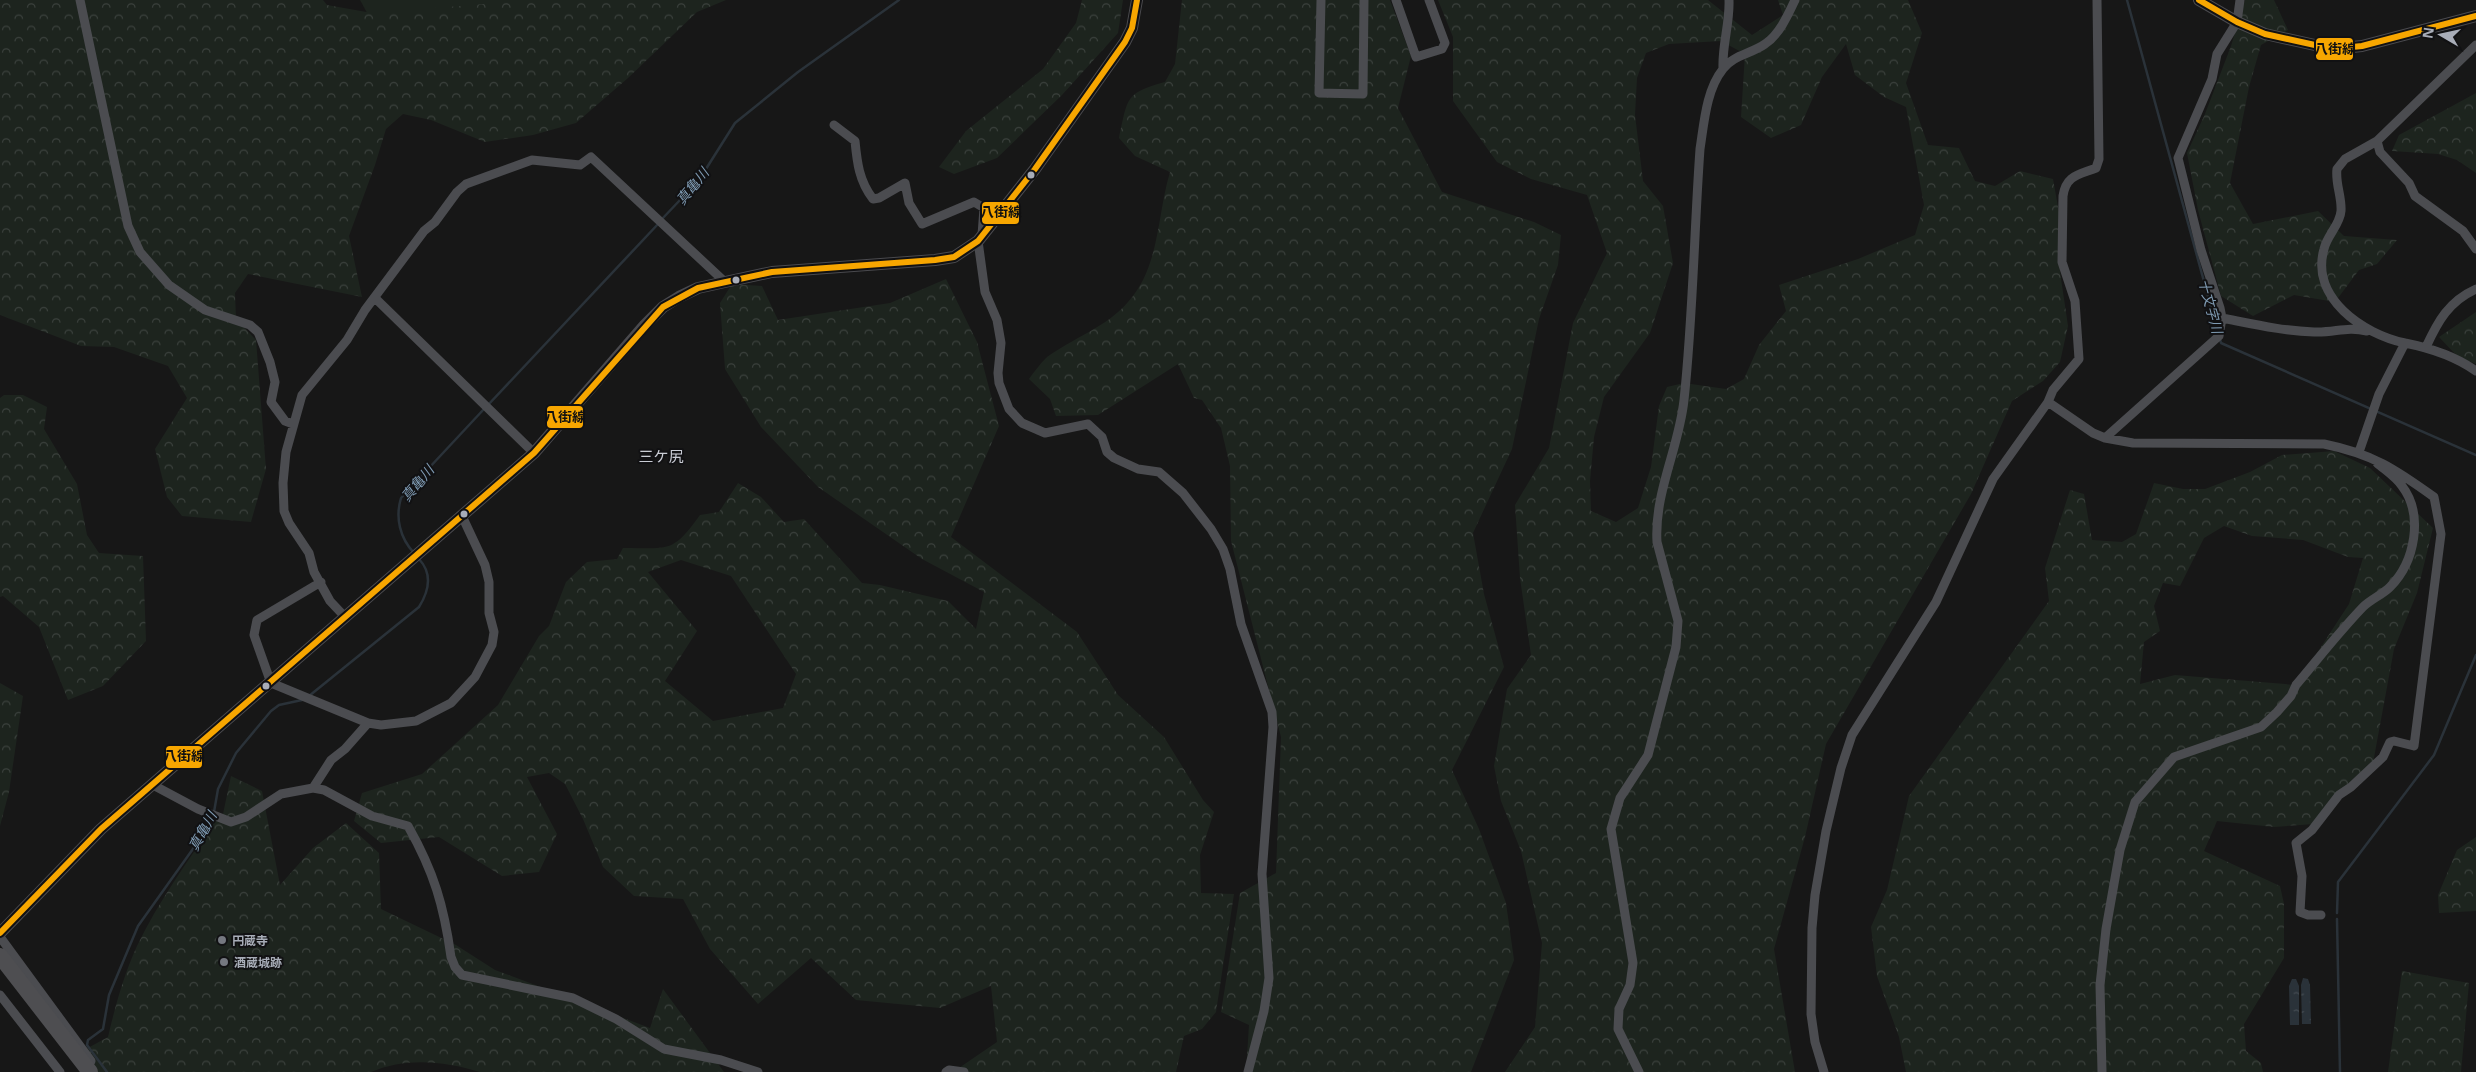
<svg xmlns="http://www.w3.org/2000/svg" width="2476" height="1072" viewBox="0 0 2476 1072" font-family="'Noto Sans','Noto Sans JP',sans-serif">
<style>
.green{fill:#1d241e}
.forest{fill:url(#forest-crowns);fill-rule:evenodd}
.water{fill:url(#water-ripples)}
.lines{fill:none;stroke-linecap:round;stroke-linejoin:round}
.stream{stroke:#2a3239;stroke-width:2.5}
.minor{stroke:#4b4c50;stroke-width:9}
.secondary{stroke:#4a4a4e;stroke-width:12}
.motorway-bridge{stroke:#4e4e51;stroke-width:16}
.bus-1-casing{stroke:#111113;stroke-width:10}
.bus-1{stroke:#f7a600;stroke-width:6}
.bus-dot{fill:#a8adb8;stroke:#111113;stroke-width:2}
.poi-dot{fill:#757880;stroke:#111113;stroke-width:2}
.labels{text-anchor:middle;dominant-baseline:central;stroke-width:4;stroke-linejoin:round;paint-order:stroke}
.poi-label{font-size:12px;font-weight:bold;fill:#a8adb8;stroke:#111113;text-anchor:start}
.water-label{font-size:14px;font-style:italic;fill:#7f9bb3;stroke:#111113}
.quarter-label{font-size:15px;fill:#c9ccd4;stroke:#111113}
.line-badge{stroke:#111113;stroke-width:2}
.pale-badge-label{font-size:14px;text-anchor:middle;font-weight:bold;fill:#111}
</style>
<defs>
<pattern id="forest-crowns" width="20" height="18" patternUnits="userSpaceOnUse" patternTransform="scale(1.25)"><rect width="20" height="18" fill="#1d241e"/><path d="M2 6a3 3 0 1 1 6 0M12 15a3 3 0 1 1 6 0" fill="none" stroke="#3b413d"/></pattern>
<pattern id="water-ripples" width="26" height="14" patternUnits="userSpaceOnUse" patternTransform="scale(1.25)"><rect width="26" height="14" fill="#2a3239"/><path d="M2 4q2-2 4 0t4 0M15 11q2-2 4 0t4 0" fill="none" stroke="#464d54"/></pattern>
</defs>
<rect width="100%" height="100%" fill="#171717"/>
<path class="green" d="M360,0h174l-156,33z"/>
<path class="forest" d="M0,0h323l4,5 45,8 113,-9 6,-4h235l-29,12 -69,66 -52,45 -43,12 -48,7 -54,-22 -28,-6 -17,15 -11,36 -26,71 13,61 -114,-23 -13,19 1,26 20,21 10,129 -15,53 -69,-6 -15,-19 -12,-48 32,-51 -19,-32 -54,-19 -33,-1 -81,-31z
M1082,0h41l-5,33 -56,62 -65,63 -43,16 -15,-7 27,-36 77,-62 33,-46z
M1182,0h208l21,56 -13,52 44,84 92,30 27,13 -3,30 -19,54 -27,130 -39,84 11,61 20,73 -52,103 27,59 27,74 8,57 -43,112h-225l3,-47 -28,-13 19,-119 36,-20 5,-136 -50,-196 -1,-75 -9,-38 -19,-28 -8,-2 -16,-34 -80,51 -42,1 -6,-17 -21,-20c5,-7 11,-15 17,-21 26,-20 60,-30 82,-56 32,-35 29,-87 42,-130l-35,-16 -16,-18c9,-39 5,-45 46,-56l10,-18z
M1438,0h270l44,35 31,-20 -5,-15h130l14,33 -16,50 22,62 31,3 16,33 20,5 25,-15 33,8 7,39v54l8,54 -8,36 -17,19 -31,20 -41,93 -145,250 -21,93 -31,112 21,123h-290l30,-45 7,-84 -21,-92 -20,-50 -7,-35 13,-77 24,-34 -11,-77 -5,-73 34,-57 24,-125 34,-70 -20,-58 -56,-16 -34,-17 -44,-61v-64zM1721,41l24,13 -4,63 30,21 30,-13 21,-48 24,-33 9,31 29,22 22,10 18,98 -9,30 -57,24 -79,26 7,26 -27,34 -15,34 -18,10 -42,-6 -17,4 -8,19 -8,61 -13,41 -22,14 -25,-11 -1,-30 4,-44 10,-40 46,-64 23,-70 -10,-57 -20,-25 -8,-66 2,-37 9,-25 23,-9z
M2245,0h29l14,30 -27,15 -12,42 -19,96 23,41 65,-13 26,25 53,4 -20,24 -18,6 -24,32 -41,-7 -41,21 -32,-20 -23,-86 -11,-57 18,-39 26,-68z
M2476,93v80l-19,-13 -19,-6 -46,-3 7,-16z
M946,279l31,63 22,84 -48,111 126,95 41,63 46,42 39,63 11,12 -14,43 1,38 33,1 -18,118 -14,17 -18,7 -8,36h-223l44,-30 -6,-56 -51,22 -84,-8 -45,-42 -53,46 -48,-55 -27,-50 -49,-3 -31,-29 -20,-48 -18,-35 -16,-11 -22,4 30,57 -18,38 -37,4 -63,-39 -58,6 -27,-22 8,-28 60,-19 76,-69 41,-69 10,-10 17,-44 21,-20 30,-3 6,-11c46,0 49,6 77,-33l19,-3 19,-29 23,14 23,25 20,-3 58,64 18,2 68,16 28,28 8,-37 -62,-33 -104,-72 -57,-60 -36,-58 -5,-66 12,-19 30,2 16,34 112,-17zM681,560l50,16 65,98 -13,34 -70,13 -48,-40 32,-50 -49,-59z
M2476,312v52l-19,-8 -18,-19z
M4,395h19l24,12 -3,22 33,55 10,51 12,18 44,3 3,85 -43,45 -35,14 -29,-73 -36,-31 -3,1v-199z
M2334,451l36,17 63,60 -16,65 -23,56 -21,114 -59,61 -40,3 -57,-6 -13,30 76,35 4,18v54l-40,66 2,27 15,12 2,9h-357l-7,-35 -22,-61 -6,-49 16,-37 22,-94 140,-195 -4,-33 25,-78 14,4 8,46 30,2 14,-8 18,-51 29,6h22l45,-17 32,-17zM2224,526l28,10 51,4 45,17 15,1 -14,46 -53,81 -121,-10 -35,9 4,-42 16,-11 -6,-25 9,-23 17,3 24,-48z
M0,683l23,13 -14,96 -9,34z
M231,776l31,15 18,94 33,-37 33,-25 33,30 2,56 75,36 39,25 155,58 13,-39 61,83h-244c-36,-11 -74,-15 -109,0h-283l-13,-17 33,-18c7,-30 16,-63 29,-91 21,-44 51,-85 78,-125l8,-7z
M2476,837v74l-37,2 -1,-18 19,-45z
M2402,971l67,12 -8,89h-73z"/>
<path class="water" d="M2303,978l5,1 2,6 1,39h-9l-1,-39z
M2292,979h4l3,7v39h-9l-1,-39z"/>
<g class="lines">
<path class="stream" d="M2127,0l90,329
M662,219l37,-39 36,-57 63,-51 101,-72
M2220,339l1,4 255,112
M488,405l171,-182
M414,553c-14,-15 -19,-35 -13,-55l83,-89
M309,696l110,-89c10,-16 14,-33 0,-48
M214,812l4,-23 18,-36 35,-42 8,-6 23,-5
M2337,913l1,-31 96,-127 42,-100
M2337,919l3,153
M107,1072l-20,-27 1,-5 15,-11 6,-34 29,-69 62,-87 11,-22"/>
<path class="minor" d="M80,0l48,226 12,26 29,33 36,25 45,15 8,7 12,30 5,20 -4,20 14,19 8,3
M1321,0l-2,93 44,1 1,-94
M1396,0l20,57 26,-8 3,-6 -16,-43
M1723,68c-1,-23 7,-45 6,-68
M834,125l21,16c2,21 4,40 18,58l6,-1 26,-15 4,20 13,21 52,-22 10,6 -2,27
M2377,141l3,11 29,31 6,13 48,35 13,18
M978,241l7,51 12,28 4,23 -3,30 1,10 10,26 13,14 23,10 43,-9 14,13 5,15 7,6 24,11 21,3 24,21 28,36 12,20 7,20 11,55 31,88 1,15 -11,147 7,104 -5,33 -16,61
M375,298l159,155
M2222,318c31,6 61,13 92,14 21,1 32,-6 53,-1
M2405,343c25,5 50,13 71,28
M2426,347c12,-26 23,-46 50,-58
M2048,402l45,31 12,5 28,5 191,1c49,10 71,25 110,53l7,37 -27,212 -20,-5 -4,1 -7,15 -32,30 -12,8 -27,35 -16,13 6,33 -2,36 8,3h13
M2105,438l114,-102 3,-18 -2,-10 -19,-58 -23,-92 34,-79 5,-25 20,-32 3,-22
M2359,452l20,-58 26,-51c-42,-9 -95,-45 -81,-94 3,-14 16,-24 17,-38 1,-14 -6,-28 -4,-42l8,-10 32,-18 99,-96
M321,582l-64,38 -3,15 17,48 97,40 13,2 35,-4 35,-18 24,-26 17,-32 2,-13 -5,-19v-31l-4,-17 -23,-49
M346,618l-16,-17 -16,-29 -5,-19 -20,-30 -5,-12 -1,-28 3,-31 16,-57 45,-55 18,-30 59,-79 11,-9 22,-30 9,-8 66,-24 48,5 11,-8 134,125
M153,785l45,24 33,13 15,-5 35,-23 32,-6 11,2 48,26 36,10c26,46 36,80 43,131l4,10 7,8 111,23 43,21 48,30 57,11 37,12
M313,788l18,-28 14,-11 23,-26
M0,937l91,124
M0,995l60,77
M946,1072l3,-2 15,2
M1639,1072l-21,-43 1,-20 11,-24 3,-22 -22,-134 9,-31 28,-43 28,-108 2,-26 -21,-79c-3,-49 22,-94 27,-142 9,-83 10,-167 16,-251 4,-25 6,-59 23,-80 10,-14 28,-15 42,-25 14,-9 23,-29 30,-44
M1824,1072l-9,-30 -4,-28 1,-86 3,-33 11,-64 15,-63 11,-33 84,-133 57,-123 55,-77 5,-12 26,-31 -4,-58 -13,-39 1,-66c3,-21 16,-21 33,-28l3,-9 -2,-159
M2102,1072l-2,-87 6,-56 14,-79 15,-48 39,-45 87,-30 16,-15 14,-16 5,-11c22,-26 43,-53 67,-78 8,-8 19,-12 27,-20 25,-25 34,-72 12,-101 -6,-9 -17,-16 -25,-23"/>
<path class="secondary" d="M2199,0l38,22 28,12 68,15 29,-3 114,-30
M0,933l101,-104 433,-376 111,-128 18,-18 16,-10 19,-9 27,-6 47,-10 163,-12 19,-3 24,-16 57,-72 90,-127 7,-14 5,-28"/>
<path class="motorway-bridge" d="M0,956l90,116"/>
<defs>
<path id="bus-1" d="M2199,0l38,22 28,12 68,15 29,-3 114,-30
M0,933l101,-104 433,-376 129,-146 35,-19 74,-16 163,-12 19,-3 24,-16 57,-72 90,-127 7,-14 5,-28"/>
</defs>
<use href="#bus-1" class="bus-1-casing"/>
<use href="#bus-1" class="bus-1"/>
</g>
<g class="bus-dot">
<circle cx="1031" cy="175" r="4.5"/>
<circle cx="736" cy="280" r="4.5"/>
<circle cx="464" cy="514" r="4.5"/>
<circle cx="266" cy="686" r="4.5"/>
</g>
<g class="poi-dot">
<circle cx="222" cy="940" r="5"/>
<circle cx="224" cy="962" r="5"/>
</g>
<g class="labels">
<g class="poi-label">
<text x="232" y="940">円蔵寺</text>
<text x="234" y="962">酒蔵城跡</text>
</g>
<g class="water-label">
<text transform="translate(692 186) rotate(-51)">真亀川</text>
<text transform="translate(2211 306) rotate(75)">十文字川</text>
<text transform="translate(417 483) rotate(-50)">真亀川</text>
<text transform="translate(202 831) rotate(-61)">真亀川</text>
</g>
<g class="quarter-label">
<text x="661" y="456">三ケ尻</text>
</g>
</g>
<g class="line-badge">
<rect x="2315" y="37" width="39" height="24" rx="5" fill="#f7a600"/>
<rect x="981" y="201" width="39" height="24" rx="5" fill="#f7a600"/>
<rect x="546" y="405" width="38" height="24" rx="5" fill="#f7a600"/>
<rect x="165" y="745" width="38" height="24" rx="5" fill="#f7a600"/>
</g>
<g class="pale-badge-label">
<text x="2335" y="54">八街線</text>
<text x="1001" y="217">八街線</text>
<text x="565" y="422">八街線</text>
<text x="184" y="761">八街線</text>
</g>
<g transform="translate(2441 35) rotate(279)" stroke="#111113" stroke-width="4" paint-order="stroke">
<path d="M0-4L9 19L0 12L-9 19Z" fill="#a8adb8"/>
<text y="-8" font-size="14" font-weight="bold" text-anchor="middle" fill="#a8adb8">N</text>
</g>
</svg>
